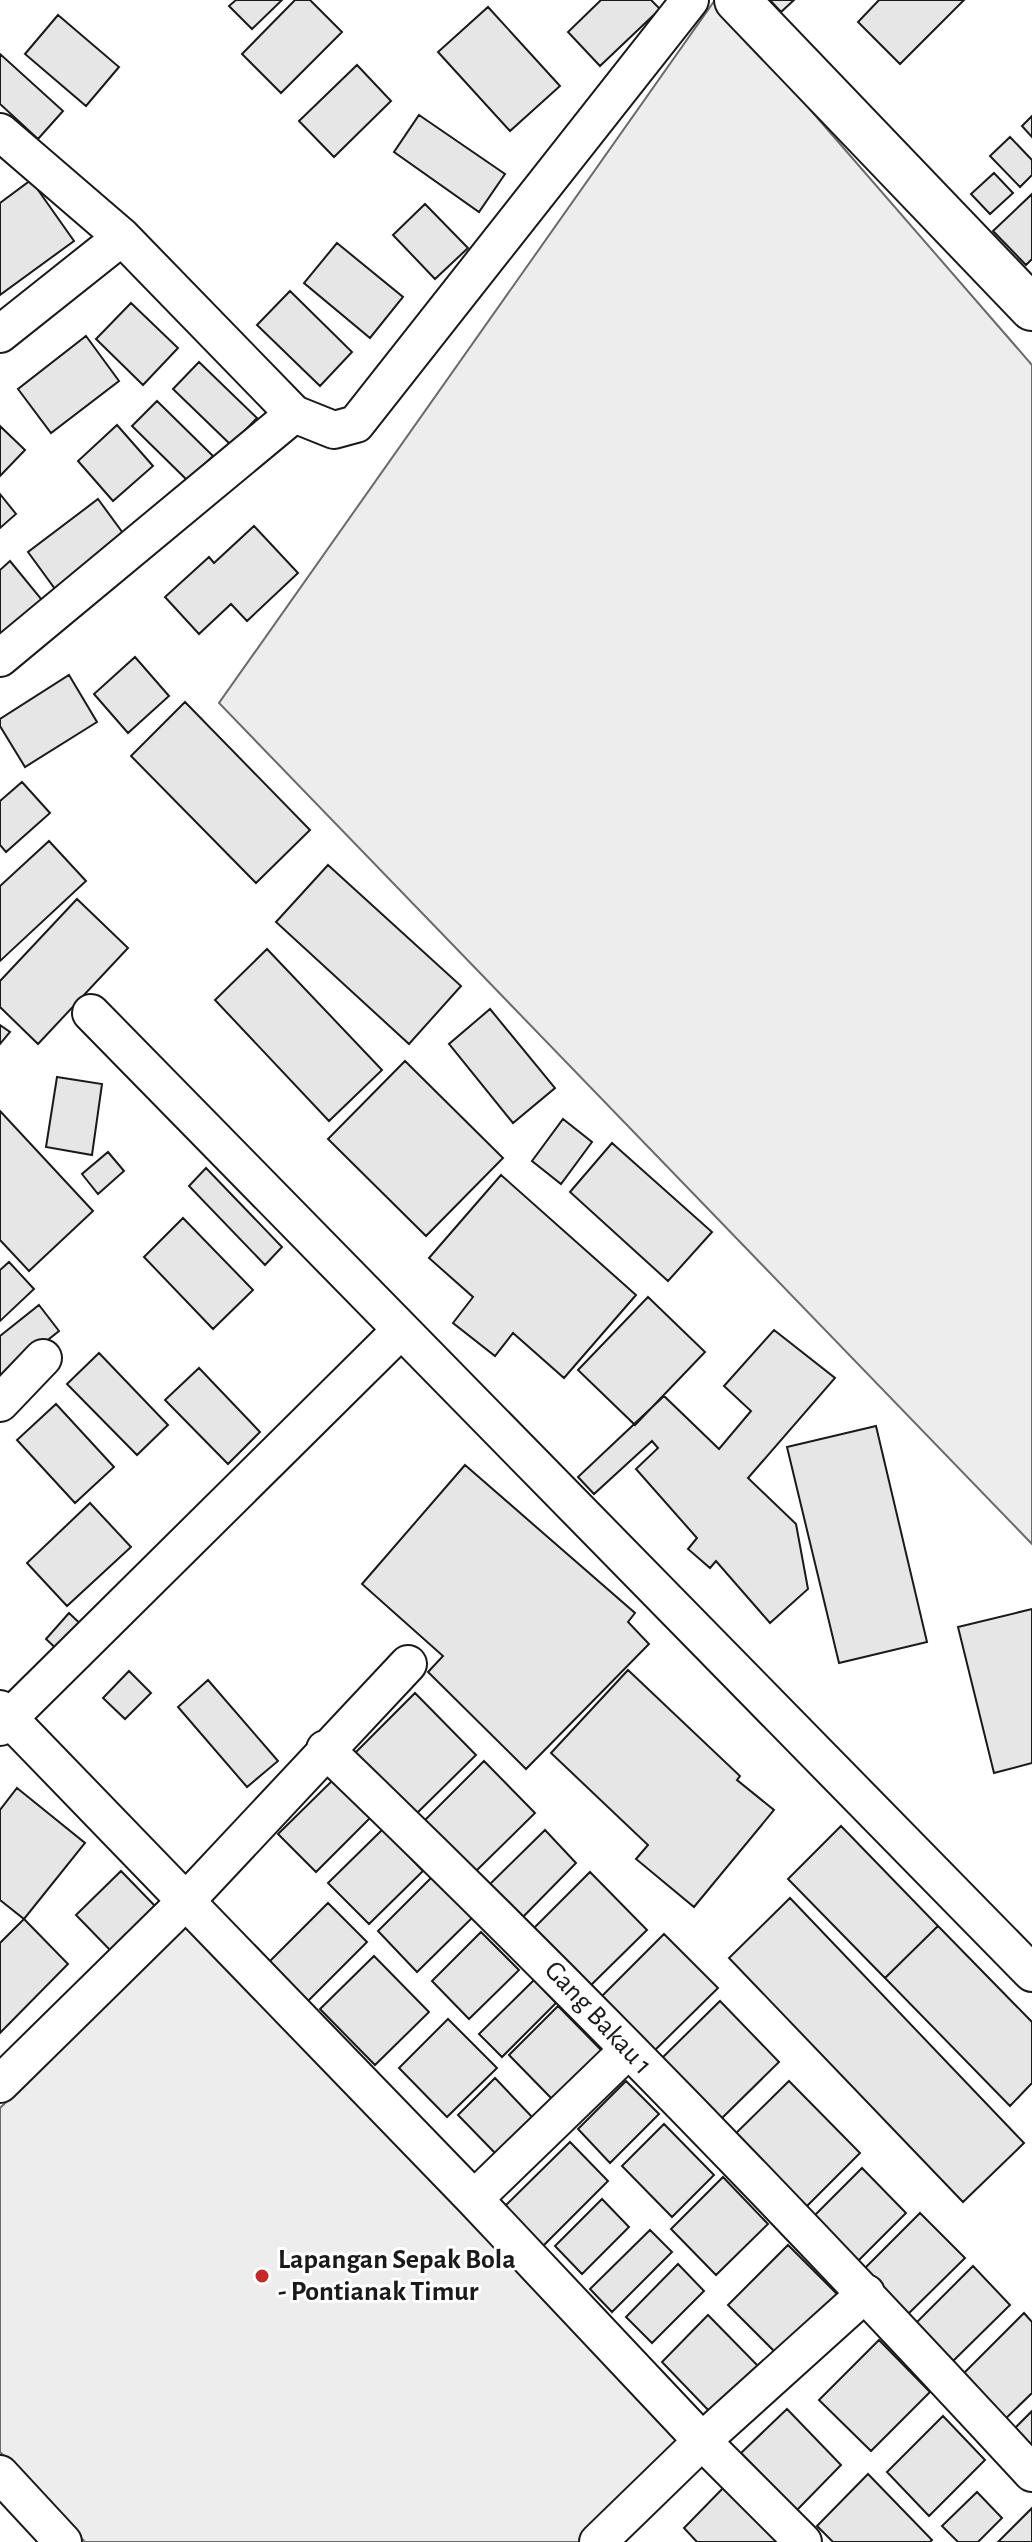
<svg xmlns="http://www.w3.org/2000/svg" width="1032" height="2542" viewBox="0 0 1032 2542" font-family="'Alegreya Sans',sans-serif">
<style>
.built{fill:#ededed;stroke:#6a6a6a;stroke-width:2}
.building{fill:#e6e6e6;stroke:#1a1a1a;stroke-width:2}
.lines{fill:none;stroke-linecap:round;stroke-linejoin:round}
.minor-casing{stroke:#1a1a1a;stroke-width:40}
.tertiary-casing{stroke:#1a1a1a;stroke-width:48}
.minor{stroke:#fff;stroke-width:36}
.tertiary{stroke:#fff;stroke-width:44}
.poi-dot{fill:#c62828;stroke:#fff;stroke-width:3}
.labels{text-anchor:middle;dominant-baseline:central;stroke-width:6;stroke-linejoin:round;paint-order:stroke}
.street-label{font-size:28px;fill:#1a1a1a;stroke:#fff}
.poi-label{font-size:28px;font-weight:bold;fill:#1a1a1a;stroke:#fff;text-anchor:start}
</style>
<rect width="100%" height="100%" fill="#fff"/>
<path class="built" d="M715,0l317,365v1179l-813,-841z
M189,1924l493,519 -103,99h-494l-85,-90v-344z"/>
<path class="building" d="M236,0h46l-30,29 -23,-23z
M295,0h15l32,32 -61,61 -39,-39z
M601,0h50l9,9 -60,57 -32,-34z
M770,0h24l-13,12z
M879,0h85l-64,64 -42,-42z
M488,7l72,79 -50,45 -72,-79z
M58,15l61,52 -33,39 -61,-52z
M0,54l63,57 -25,28 -38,-35z
M357,65l34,36 -57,56 -35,-36z
M419,115l86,59 -26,38 -85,-60z
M1032,116v21l-10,-11z
M1010,137l22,23v15l-12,12 -30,-31z
M994,173l19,20 -23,21 -19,-20z
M31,180l43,61 -74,54v-92z
M1032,194v65l-6,6 -33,-34z
M425,204l43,44 -33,31 -42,-44z
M337,243l66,54 -33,41 -66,-55z
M290,291l62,61 -32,34 -63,-61z
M131,303l47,45 -35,37 -47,-46z
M86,336l33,45 -68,52 -33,-44z
M199,362l58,56 -26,27 -58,-56z
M157,401l56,55 -25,25 -56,-55z
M117,425l36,41 -40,35 -35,-40z
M0,426l25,24 -25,26z
M0,494l16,20 -16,14z
M98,499l30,41 -70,53 -30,-41z
M254,526l44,47 -51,48 -16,-17 -32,30 -34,-37 44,-40 5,6z
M10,561l32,39 -42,34v-64z
M135,657l34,39 -41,37 -34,-39z
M69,675l28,47 -72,45 -25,-41v-7z
M185,702l125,128 -54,53 -125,-127z
M22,782l28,31 -44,39 -6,-7v-44z
M49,841l37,40 -86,80v-75z
M328,865l133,121 -52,58 -133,-122z
M77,899l51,49 -90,96 -38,-37v-26z
M267,949l115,121 -53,51 -114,-121z
M490,1009l65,79 -42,35 -64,-79z
M0,1025l10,7 -10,12z
M405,1061l98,97 -77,78 -98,-97z
M57,1077l45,7 -10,71 -46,-8z
M0,1111l93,100 -64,60 -29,-31z
M563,1119l29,23 -31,42 -29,-23z
M612,1143l100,89 -44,49 -98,-89z
M108,1152l16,19 -26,23 -16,-20z
M206,1168l76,79 -17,18 -76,-79z
M501,1175l135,120 -72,83 -51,-45 -18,23 -42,-33 20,-26 -44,-39z
M183,1218l70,72 -40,39 -69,-72z
M9,1262l25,27 -34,32v-51z
M648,1297l57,55 -70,73 -57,-55z
M39,1305l20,26 -59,47v-42z
M774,1330l61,48 -87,100 48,46 12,65 -38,34 -54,-62 -6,7 -22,-19 9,-11 -61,-69 22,-21 -6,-7 -58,53 -16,-17 86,-81 55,53 32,-38 -27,-25z
M99,1353l69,72 -31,30 -70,-71z
M199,1368l61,64 -32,32 -63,-64z
M56,1404l58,63 -39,36 -58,-63z
M876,1426l51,216 -88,21 -52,-216z
M465,1465l170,148 -7,9 21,22 -123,125 -98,-97 15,-16 -81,-72z
M90,1503l41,44 -64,59 -40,-43z
M1032,1609v154l-38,10 -36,-146z
M69,1613l19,18 -24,25 -18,-17z
M628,1670l112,106 -3,4 37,30 -80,97 -58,-48 12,-14 -97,-92z
M129,1671l22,22 -26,26 -22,-21z
M208,1680l70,81 -31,26 -69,-80z
M415,1693l61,62 -64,63 -60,-62z
M484,1761l51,52 -60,59 -50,-52z
M338,1775l37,38 -59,59 -38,-38z
M17,1788l68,55 -61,76 -24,-19v-90z
M841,1826l97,100 -53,52 -97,-99z
M383,1829l40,42 -54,53 -41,-41z
M545,1830l31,33 -58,59 -33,-33z
M121,1871l35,36 -45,44 -35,-36z
M590,1872l57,58 -59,58 -56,-58z
M435,1874l40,41 -58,57 -39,-41z
M790,1898l234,245 -61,59 -234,-244z
M328,1903l39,39 -63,63 -39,-39z
M24,1919l44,45 -68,69v-90z
M938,1926l94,96v61l-22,23 -125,-128z
M481,1932l38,38 -50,49 -37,-38z
M664,1934l54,54 -66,65 -53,-54z
M374,1956l55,56 -54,53 -55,-56z
M534,1980l22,23 -54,54 -23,-23z
M720,2001l59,61 -59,58 -60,-60z
M558,2006l46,47 -49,49 -46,-47z
M448,2019l49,49 -50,49 -48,-49z
M495,2078l38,40 -37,36 -38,-39z
M626,2081l33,33 -49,49 -32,-34z
M789,2081l71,72 -59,59 -71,-73z
M664,2124l50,51 -42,42 -50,-51z
M570,2142l38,39 -65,65 -38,-40z
M862,2168l44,45 -51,51 -44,-45z
M723,2177l45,47 -52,51 -45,-46z
M602,2199l27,28 -47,47 -27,-28z
M920,2213l45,45 -64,63 -44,-45z
M650,2230l22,22 -60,60 -22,-23z
M788,2245l50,50 -60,60 -50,-50z
M678,2264l26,27 -52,52 -26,-26z
M973,2266l37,39 -61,60 -37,-38z
M1024,2313l8,9v71l-31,30 -43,-44z
M708,2315l51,52 -47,47 -50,-52z
M879,2340l51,52 -59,59 -52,-51z
M787,2409l54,56 -44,45 -56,-57z
M1032,2411v42l-21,-21z
M943,2416l42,44 -56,56 -42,-44z
M868,2474l64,66 -2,2h-97l-16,-16z
M729,2482l53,53 -7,7h-78l-13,-14z
M977,2492l25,26 -24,24h-20l-16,-16z
M1032,2508v34h-34z"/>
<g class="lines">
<defs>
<path id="minor" d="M0,132l122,105 172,177 40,16 22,-6 334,-424
M0,334l122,-97
M0,658l294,-244
M91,1013l941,960
M0,1403l43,-45
M0,1709l474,490 228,242 101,101
M0,1727l401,-397
M325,1749c243,233 478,476 707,724
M0,2084l184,-181 224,-239
M474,2199l154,-149
M0,2474l63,68
M598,2542l104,-101 164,-148"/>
<path id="tertiary" d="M737,0l295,308"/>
</defs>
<use href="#minor" class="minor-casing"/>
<use href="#tertiary" class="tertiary-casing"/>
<use href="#minor" class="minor"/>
<use href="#tertiary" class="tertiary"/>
</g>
<circle class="poi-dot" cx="262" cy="2276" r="8"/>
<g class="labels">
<g class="street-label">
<text transform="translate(598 2018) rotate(47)">Gang Bakau 1</text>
</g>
<g class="poi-label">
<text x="278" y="2260">Lapangan Sepak Bola<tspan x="278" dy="32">- Pontianak Timur</tspan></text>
</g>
</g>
</svg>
